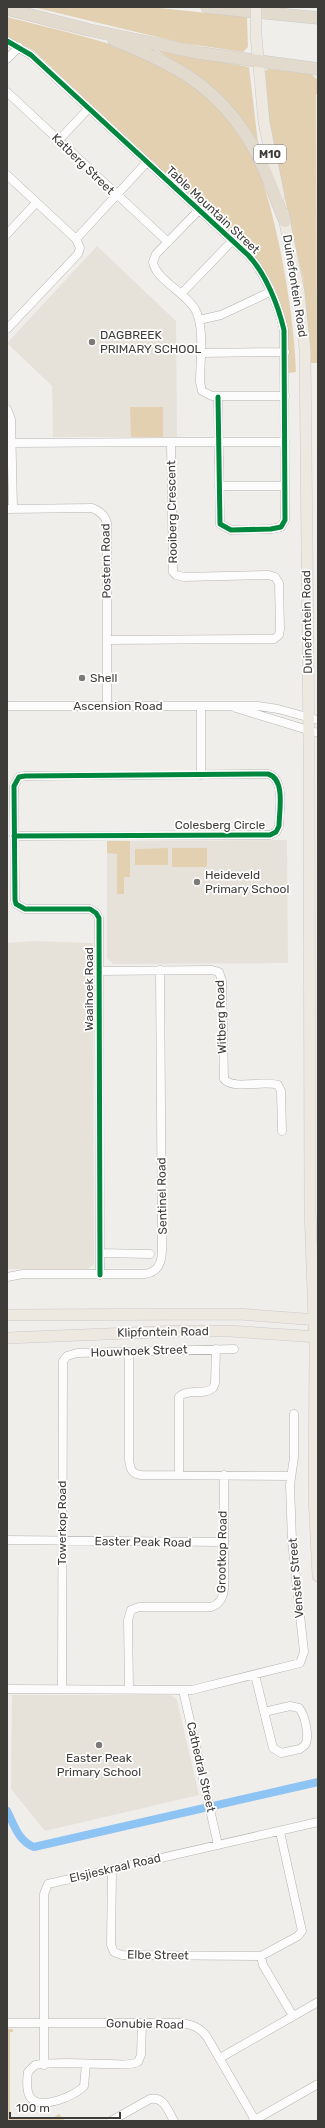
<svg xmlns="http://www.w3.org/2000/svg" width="325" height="2128" viewBox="0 0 325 2128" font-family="Rubik,sans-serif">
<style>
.built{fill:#e7e2d9}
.green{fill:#e3d0b0}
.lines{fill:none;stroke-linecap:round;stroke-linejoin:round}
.canal{stroke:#8dc4f3;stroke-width:8}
.minor-casing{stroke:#b5b4b1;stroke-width:9}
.major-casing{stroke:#cbcac9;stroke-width:12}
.highway-casing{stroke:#cbcac9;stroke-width:13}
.minor{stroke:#fdfcfc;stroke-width:8}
.major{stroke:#ede8e0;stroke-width:11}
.highway{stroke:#e2dacd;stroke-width:12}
.major-bridge-casing{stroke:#cbcac9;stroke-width:12;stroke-linecap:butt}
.major-bridge{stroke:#ede8e0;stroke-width:11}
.cycleway-casing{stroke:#fff;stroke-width:8}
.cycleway{stroke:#00873e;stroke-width:5}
.poi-dot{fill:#7c7a77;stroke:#fff;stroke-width:1.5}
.labels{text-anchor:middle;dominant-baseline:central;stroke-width:3.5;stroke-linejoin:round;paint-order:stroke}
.shield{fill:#fff;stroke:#787674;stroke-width:1}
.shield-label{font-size:11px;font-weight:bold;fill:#3e3c39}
.street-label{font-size:12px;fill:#3e3c39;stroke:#fff}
.poi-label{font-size:12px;fill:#3e3c39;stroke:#fff;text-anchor:start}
</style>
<rect width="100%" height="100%" fill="#f0eeeb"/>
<path class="built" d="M97,246l79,75 1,116h-124l-1,-51 -45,-43z
M287,840l1,123 -175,1 -6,-6v-117z
M34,941l59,2 1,321 -6,5h-81v-326z
M12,1695h159l6,5 22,95 -154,36 -34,-42z"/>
<path class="green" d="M33,7h116l98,10 1,30 -5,5 -61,-9z
M7,17c42,11 91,21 131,37 43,18 80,48 106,87 17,27 26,63 33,94 10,46 17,90 19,137l-8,1 -1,-46 -42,-78 -212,-199 -26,-12z
M156,50l93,17 9,76h-2l-77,-79z
M269,69l42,5 7,6v14h-2l1,269h-7l-7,-84 -34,-150 -5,-58z
M163,407v30h-32l-1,-30z
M107,841h23v36h-6v17h-7v-40l-10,-1z
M168,848v17h-33v-16z
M172,848h35v19h-35z
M7,2029h6v3h-3v87h41l8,-5 6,7h-58z"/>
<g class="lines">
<path class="canal" d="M7,1811c7,13 11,30 27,36l284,-65"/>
<defs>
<path id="minor" d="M7,41l24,14 217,200c18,19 30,50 36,75l1,190 -4,7 -10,2 -40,1 -11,-6 -2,-127
M7,59l12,-12
M7,92l161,150
M59,140l30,-32
M7,175l69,64 4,9 -2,6 -71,75
M199,210l-43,44 -3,8c2,17 33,31 42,47 10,17 5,53 5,73l2,9 10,5h73
M7,234l29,-31
M76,239l71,-77
M181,294l51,-53
M199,320l22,-5 49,-23
M200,353l85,-1
M7,409l4,10 2,90
M171,442h114
M12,443l159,-1 2,130 3,3 8,2 85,-2 6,2 4,6 1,46 -1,6 -5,4 -167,1
M219,486h66
M7,509l85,-1c8,3 13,7 15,15v183
M7,706h251l20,3 40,11
M236,708l82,25
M201,775v-69
M14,836l256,-1 6,-3 3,-6c0,-14 7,-47 -11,-52l-243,2 -6,1 -5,9 1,114 1,4 9,5h65l6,4 3,5 1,357
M98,971l114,-1 7,2 3,9 2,98c8,11 41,1 54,6l3,6 1,40
M100,1253l50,1
M7,1277l16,-3h122c13,-2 17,-11 17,-24l-2,-280
M129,1352v107c1,9 2,15 12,16l150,1
M179,1475v-78c8,-9 25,-1 34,-9l2,-5 1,-34
M7,1540l216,2
M255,1675l18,73 8,5 19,-4 5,-4c5,-8 0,-30 -6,-37l-9,-2 -26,6
M7,1689l185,1 108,-27 4,-11 -12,-111 -2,-56 4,-28v-43
M62,1689l1,-328 4,-5 10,-3 157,-4
M129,1689l-1,-69 3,-10 8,-3h72c9,-3 12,-9 13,-18v-114
M183,1690l35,155
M112,1869l-1,76 3,7 8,3 139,1 37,-20 4,-5 -22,-99
M261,1956l2,9 30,51
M7,2023h172c12,1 21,4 28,14l48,83
M220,2058l98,-56
M86,2064l-2,22c-9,10 -44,25 -54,11 -4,-7 -3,-18 -2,-25l7,-7c23,-4 51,-1 75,-1 9,0 19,2 28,-2l3,-7 1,-32
M44,2065v-171l4,-10 270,-62
M111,2121l39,-22c14,-3 18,12 24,22
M253,2121l65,-37"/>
<path id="major" d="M256,35l8,87 15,74
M283,213l16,79 6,58 4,393 1,466 5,140 -1,147 4,80
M7,1315l231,-1 80,6
M7,1338l173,-7h49l89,6"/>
<path id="highway" d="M207,7l111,11
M7,9l82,21 111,23 118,16
M114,40c60,24 104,46 138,105 14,23 22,51 33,76"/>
</defs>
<use href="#minor" class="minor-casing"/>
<use href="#major" class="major-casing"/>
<use href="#highway" class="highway-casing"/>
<use href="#minor" class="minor"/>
<use href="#major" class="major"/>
<use href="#highway" class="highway"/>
<defs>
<path id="major-bridge" d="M256,35v-28"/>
</defs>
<use href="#major-bridge" class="major-bridge-casing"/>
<use href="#major-bridge" class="major-bridge"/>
<defs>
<path id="cycleway" d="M7,41l24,14 217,200c18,19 30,50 36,75l1,190 -4,7 -10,2 -40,1 -11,-6 -2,-127
M14,836l256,-1 6,-3 3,-6c0,-14 7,-47 -11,-52l-243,2 -6,1 -5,9 1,114 1,4 9,5h65l6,4 3,5 1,357"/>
</defs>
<use href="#cycleway" class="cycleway-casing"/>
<use href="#cycleway" class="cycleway"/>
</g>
<g class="poi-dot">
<circle cx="92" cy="342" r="4"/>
<circle cx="82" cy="678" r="4"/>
<circle cx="197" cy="882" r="4"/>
<circle cx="99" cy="1745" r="4"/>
</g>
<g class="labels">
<rect class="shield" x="254" y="145" width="32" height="18" rx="3"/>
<g class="shield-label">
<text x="270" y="154">M10</text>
</g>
<g class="street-label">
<text transform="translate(83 164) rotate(44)">Katberg Street</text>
<text transform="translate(213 210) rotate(43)">Table Mountain Street</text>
<text transform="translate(295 286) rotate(81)">Duinefontein Road</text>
<text transform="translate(172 512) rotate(-91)">Rooiberg Crescent</text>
<text transform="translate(106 561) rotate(-91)">Postern Road</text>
<text transform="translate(307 622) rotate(-91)">Duinefontein Road</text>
<text x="118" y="706">Ascension Road</text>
<text x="220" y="825">Colesberg Circle</text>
<text transform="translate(89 989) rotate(-90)">Waaihoek Road</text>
<text transform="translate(221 1017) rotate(-92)">Witberg Road</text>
<text transform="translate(162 1196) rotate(-91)">Sentinel Road</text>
<text transform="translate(163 1332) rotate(-1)">Klipfontein Road</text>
<text transform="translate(139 1351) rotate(-2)">Houwhoek Street</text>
<text transform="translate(62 1523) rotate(-90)">Towerkop Road</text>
<text transform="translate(143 1542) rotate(1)">Easter Peak Road</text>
<text transform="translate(222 1552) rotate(-89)">Grootkop Road</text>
<text transform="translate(296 1578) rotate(-95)">Venster Street</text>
<text transform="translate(201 1767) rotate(77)">Cathedral Street</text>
<text transform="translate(115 1868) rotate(-13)">Elsjieskraal Road</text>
<text transform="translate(158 1955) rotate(1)">Elbe Street</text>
<text transform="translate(145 2024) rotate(1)">Gonubie Road</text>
</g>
<g class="poi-label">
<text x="100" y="335">DAGBREEK<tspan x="100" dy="14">PRIMARY SCHOOL</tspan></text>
<text x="90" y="678">Shell</text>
<text x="205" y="875">Heideveld<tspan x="205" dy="14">Primary School</tspan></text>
<text x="99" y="1758" text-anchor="middle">Easter Peak<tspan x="99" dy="14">Primary School</tspan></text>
</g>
</g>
<rect width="325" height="2128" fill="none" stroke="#3e3c39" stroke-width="16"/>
<path d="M10 2112v6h110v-6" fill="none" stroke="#3e3c39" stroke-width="2"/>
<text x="16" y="2112" font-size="12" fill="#3e3c39" stroke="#ffffff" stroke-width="3" paint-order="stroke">100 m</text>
</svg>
